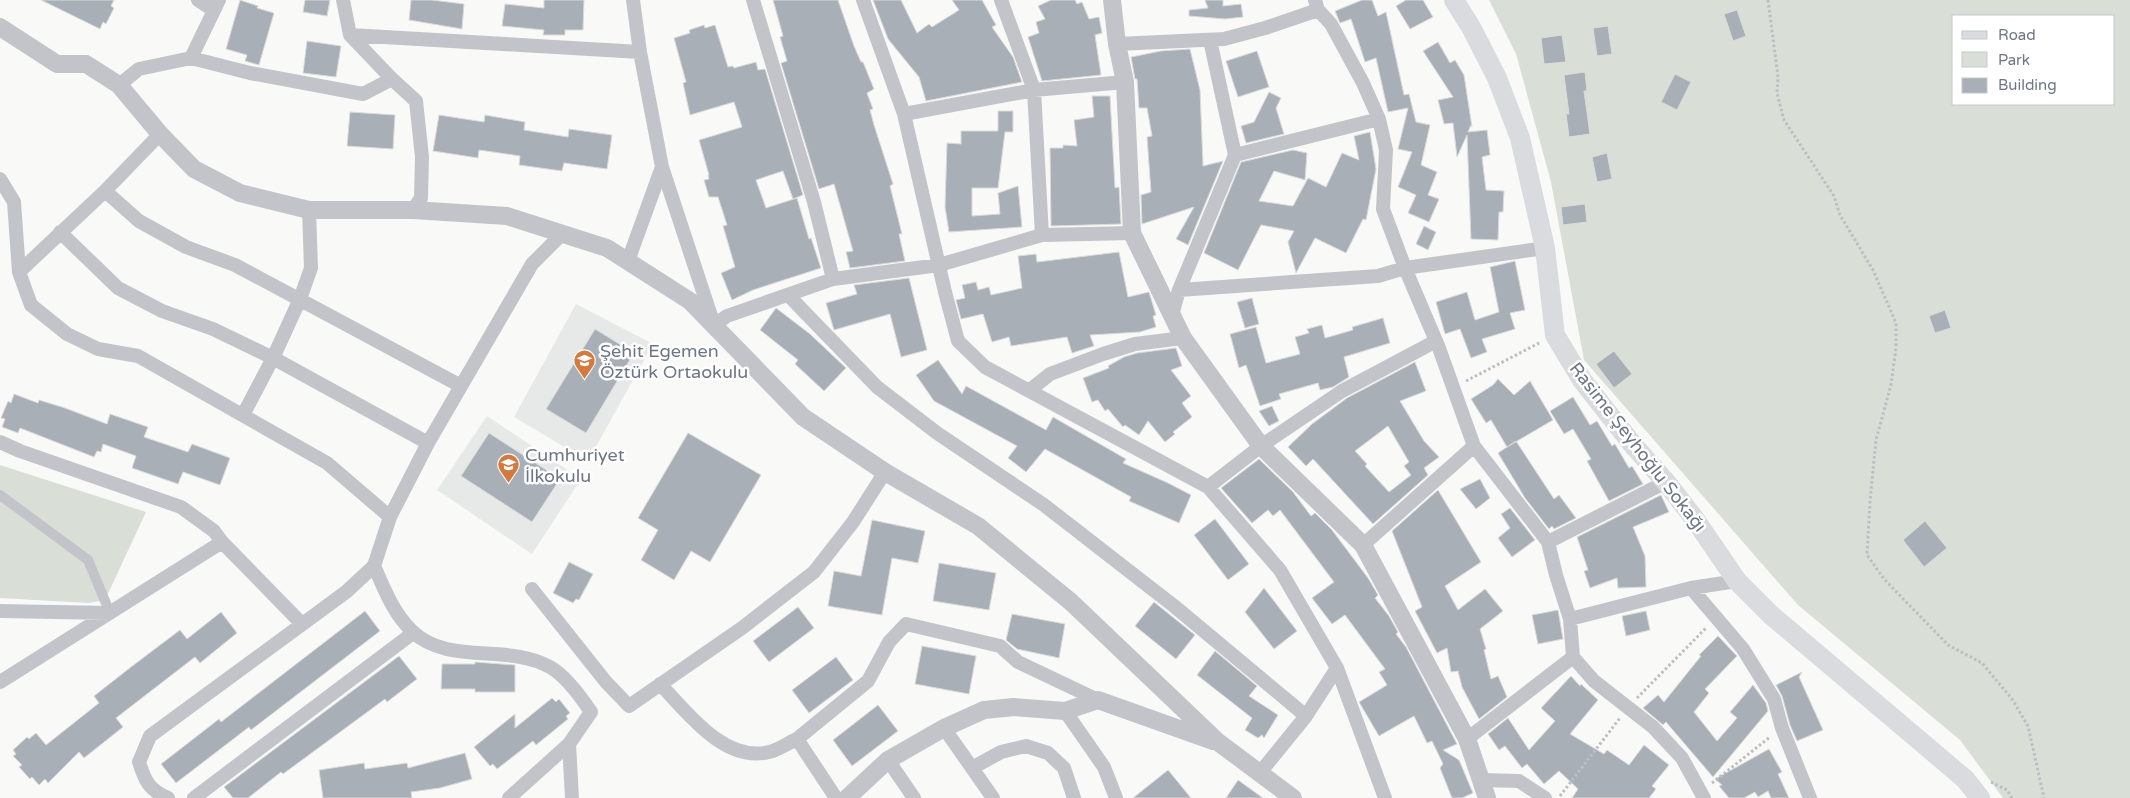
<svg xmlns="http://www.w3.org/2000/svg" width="2130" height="798" viewBox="0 0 2130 798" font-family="'Varela Round',sans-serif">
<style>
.built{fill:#e7e9e8}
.green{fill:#d9ded7;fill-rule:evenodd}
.building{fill:#a9afb6;stroke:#dbdcda;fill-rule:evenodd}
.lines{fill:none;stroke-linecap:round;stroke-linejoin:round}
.path{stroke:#bcbec1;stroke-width:3;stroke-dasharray:2.5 2.5;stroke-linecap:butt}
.pedestrian{stroke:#c2c4c9;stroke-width:10}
.minor{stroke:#c2c4c9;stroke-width:14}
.tertiary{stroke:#c2c4c9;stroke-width:18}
.secondary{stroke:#d9dbdf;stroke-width:20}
.labels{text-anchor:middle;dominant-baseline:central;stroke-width:5;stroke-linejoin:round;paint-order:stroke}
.poi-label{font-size:18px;fill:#6c7686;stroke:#fff;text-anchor:start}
.street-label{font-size:18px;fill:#6c7686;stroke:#fff}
</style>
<rect width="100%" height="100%" fill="#f9faf8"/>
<path class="built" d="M576,304l77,40 -65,117 -74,-44z
M487,416l94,63 -49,75 -95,-64z"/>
<path class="green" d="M1489,0h641v798h-127l-43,-58 -162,-135 -214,-245 -33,-178 -35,-128zM1954,16h160v88h-160z
M0,465l146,47 -41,88 -16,3 -89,-5z"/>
<path class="building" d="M41,0h73l-3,6 3,2 -8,16 -3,-2 -3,7z
M240,0l18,6 -1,2 17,5 -15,52 -14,-4 2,-6 -21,-6z
M305,0h25l-3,16 -24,-4z
M411,0h21l32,4 -2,25 -53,-9z
M544,0h40l-1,30h-18v5h-22l1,-5 -42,-4 3,-22 39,4z
M773,0h65l16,46 7,16h2l11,27 -7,4 6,16 -3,1 4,15 19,59 -3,2 12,48h-3l6,27 -55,7 -4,-16 7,-1 -19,-67 -15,5 -38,-126 6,-2 -7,-24 3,-1z
M873,0h28l16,33 12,-9 3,3 27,-17 -7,-10h30l14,25 -4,2 21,30 9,25 -96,19 -7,-24 -31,-38z
M1051,0h24l2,4 5,-2 7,17 10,-2 3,16 -7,2 6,40 -59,6 -14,-44 11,-4 -3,-11 9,-3 -7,-13z
M1205,0h18v6l18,-2 2,13 -18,2 -36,-3v-6l19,-2z
M1362,0h10l6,16 8,-4 18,83 5,-1 7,28 14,3 -9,40 16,7 -9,23 11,4 -10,23 -21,-9 8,-18 -18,-8 14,-35 -14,-3 10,-41 -20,4 -12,-54 -11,4 -14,-43 -11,4 -5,-12z
M1406,0h17l10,17 -23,12 -14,-23z
M1737,10l9,26 -13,5 -9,-27z
M704,25l1,3 10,-3 13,42 5,-1 1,2 22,-6 2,8 7,-1 38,126 -10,4 -10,-28 -27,9 10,28 31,-10 12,41 2,-1 10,30 -68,22 -21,10 -11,-27 14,-6 -12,-41 4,-1 -9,-28h-9l-5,-17 5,-1 -1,-4h1l-10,-35 43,-13 -8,-25 -44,13 -7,-32 3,-1 -12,-44 16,-5 -1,-3z
M1608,26l4,28 -15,2 -4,-28z
M1562,35l4,27 -22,2 -3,-26z
M307,41l34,5 -5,31 -33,-4z
M1438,42l12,21 5,-3 9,15 8,52 -1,-2 -3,7 19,-2 3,25 -8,2 4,33 18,1 -1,21h-4l-1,28 -27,-1 -4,-104 -10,22 -4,-34 -9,1 -6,-24 15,-3 -30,-46z
M1190,49l10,41 3,76 20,-5 -35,84 -12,-6 18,-32 -52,17 -1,-29 10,-3 -4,-55 5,-1 -5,-28h-8l-2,-29h-2l-4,-22 30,-6z
M1257,51l12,36 -31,10 -12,-36z
M1585,72l2,19h-3l6,43 -21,3 -3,-23h3l-5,-39z
M1675,74l16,8 -14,28 -16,-8z
M1269,92l12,6 -5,10 8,26 -38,9 -5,-17 13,-4z
M1092,96h18l5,92 4,-1 2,37 -70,2 -1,-78h13v-3l14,1 -3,-26 20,-3z
M998,111h15v21h-8l-7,56h-26v28l28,-2 -2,-21 20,-7 4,41 -73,5 -4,-25 2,-64 14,1v-13h37z
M350,112l45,3 -2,34 -46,-3z
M439,115l45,7 1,-7 40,7 -1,8 44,7 1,-8 43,6 -5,34 -43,-6 -2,8 -43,-6 1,-9 -41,-6 -1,8 -45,-7z
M1370,132l6,37 -10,51 -3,-1 -17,34 -31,-15 -19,35 -8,-31 6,-11 -33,-6 -23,45 -34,-17 37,-91 52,-12 14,3 -2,27 -31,-9 -15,30 34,5 15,-28 18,9 16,-34 17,7 -5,-24z
M1607,153l5,26 -15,3 -5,-25z
M1585,204l2,18 -24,3 -2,-18z
M1424,226l12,6 -8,18 -12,-6z
M1119,252l9,45 21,-5 7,23 -3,1 3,11 -16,5 -50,3 4,11 -22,7 -5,-16 -56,9 -2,-9 -17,5 -9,-28 -22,5 -5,-19 9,-2 -3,-13 14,-3 2,8 11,-3 2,8 31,-7 -4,-32 18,-2 1,8z
M1515,261l10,49 -15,3 5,16 -33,10 5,13 -16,6 -11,-29 -15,5 -9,-32 31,-10 8,28 24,-8 -9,-45z
M909,278l18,72 -26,7 -11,-43 -56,16 -8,-27 31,-9 -3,-9z
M1252,298l7,26 -14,4 -8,-26z
M776,308l34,26 36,34 -22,23 -29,-27 3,-4 -38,-30z
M1945,310l6,18 -16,5 -6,-17z
M1383,318l7,25 -46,14 5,20 -16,10 -13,3 -2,-7 -39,11 2,5 -21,7 -14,-41 -7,3 -9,-34 26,-7 10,36 34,-9 -5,-17 14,-4 -2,-4 15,-4 3,13 28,-8 -1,-3z
M595,329l39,24 -48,80 -40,-24z
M1176,348l6,18 -11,4 20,26 -9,7 10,14 -19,15 2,2 -10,8 -17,-21 -9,14 -14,-10 -2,2 -15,-18 -3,2 -7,-11 -6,2 -9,-24 26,-10 -1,-2 16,-9 13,-4z
M1614,351l18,23 -18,14 -18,-24z
M938,360l24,34 4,-8 80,44 7,-13 73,42 -3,4 45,20 23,12 -12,28 -50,-22 2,-4 -86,-48 -19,23 -18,-14 9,-12 -83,-45 -18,-26z
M1415,362l11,29 -26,10 24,40 15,16 -15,11 4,7 -55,49 -60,-65 -7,7 -18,-19 24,-23 35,-26zM1388,426l21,36 -5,4 7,9 -22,17 -24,-26 2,-2 -12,-13z
M1498,379l16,16 16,-14 23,39 -46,27 -16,-27 -5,3 -15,-24 22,-14z
M14,394l24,9 1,-3 26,8 42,16 3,-10 38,13 -4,10 44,15 4,-8 38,14 -10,27 -37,-13 -5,12 -46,-16 4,-12 -33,-12 -2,8 -4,-1 -3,6 -74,-29 -2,5 -16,-6 3,-8 -4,-1 7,-17 3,2z
M1573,397l17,28 7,-4 15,25 3,-2 14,24 3,-2 11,18 -34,17 -22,-40 4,-2 -18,-30 -9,5 -14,-23z
M1272,406l7,15 -10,5 -10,-15z
M489,433l71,46 -28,43 -71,-46z
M688,433l73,42 -51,87 -19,-11 -17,29 -33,-20 17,-30 -20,-12z
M1516,441l38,58 5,-4 17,23 -22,11 -2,-3 -3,3 -24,-31 -27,-45z
M1259,459l34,33 18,24 4,-3 17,17 36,48 10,17 -3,3 14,18 9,16 -2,2 10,13 51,97 -14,6 16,10 14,33 -11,5h-10l-12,-30 3,-4 -11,-23 -5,2 -13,-27 -35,20 -20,-34 28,-17 -8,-13 6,-3 -40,-54 -13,9 -20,-26 22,-16 -54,-72 -7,6 -5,-6 -16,13 -31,-35z
M1480,479l10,19 -14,11 -16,-20z
M1438,490l43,72 -36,24 13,24 27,-21 18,22 -23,18 6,20 -2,1 7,29 7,-3 9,21 -28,22 -17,-32 -4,-16 -7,1 -4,-24 -10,5 -22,-42 7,-4 -30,-76z
M1661,495l8,17 -36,15 12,29 1,31 -28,1 -1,-10 -27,10 -6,-17 4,-1 -11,-33z
M1510,508l25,32 -23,17 -14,-19 12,-10 -9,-14z
M1215,519l34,45 -21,16 -34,-45z
M872,520l53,11 -7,32 -26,-5 -10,57 -54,-9 6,-35 27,5z
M1925,521l22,27 -23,19 -21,-27z
M569,562l24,12 -14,26 -3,-1 -3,4 -20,-10z
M939,563l57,10 -7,37 -56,-9z
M1264,588l33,43 -23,18 -29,-37z
M1154,602l41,33 -19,24 -41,-33z
M798,607l16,21 -45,34 -16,-21z
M1558,610l5,29 -25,5 -6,-29z
M365,611l15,20 -129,99 -2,-3 -73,56 -15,-19 58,-45 2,3z
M1646,611l4,19 -24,6 -4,-20z
M221,612l16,21 -37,30 -5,-6 -79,61 7,9 -39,31 -5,-6 -31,31 -3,-4 -6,6 -7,-8 -2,2 -11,-12 3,-2 -9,-9 3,-2 -3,-4 14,-13 2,2 7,-6 10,12 53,-42 -5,-7 37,-29 49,-37 7,9z
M1012,614l53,10 -6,34 -42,-9 -11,-9z
M1718,636l19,20 -32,33 4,4 -15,19 23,29 20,-23 -7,-6 23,-27 13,18 2,8 -55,66 -47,-55 -3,3 -20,-17 15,-13 6,7 37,-46 -2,-1z
M922,646l54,10 -7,38 -54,-10z
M1215,651l42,35 -8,10 29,19 -14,23 -2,-3 -4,3 -13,-8 7,-12 -55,-43z
M399,656l18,23 -30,23 -2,-3 -102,75 -2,-2 -33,26h-15l-9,-11z
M836,657l17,23 -44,33 -17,-23z
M475,662l40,3v27h-40v-3h-34l1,-25h33z
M1802,672l-3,5 24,53 -26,11 -7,-16 -8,-29 -6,-11z
M1571,676l9,10 1,-2 17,16 -28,34 34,20 3,-4 22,15 15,-20 25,20 -17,21 4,3 -7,9h-77l6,-9 -19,-18 -15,13 -17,-20 -5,4 -17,-22 -6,4 -11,-16 20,-16 21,32 26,-29 -14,-13z
M552,698l4,4 3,-3 11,14 -4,3 2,3 -32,26 -3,-4 -36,28 -4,-5 -3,2 -16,-19 41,-33v14z
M878,705l20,26 -46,35 -19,-26z
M1769,749l13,23 -4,2 11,24h-18l-3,-7 -10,6 -3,-5 -11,6h-15l-10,-12 3,-1 -7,-6z
M465,753l7,26 -32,9 -29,4 1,6h-89l-4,-28 45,-7 1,6 42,-6 1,5z
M1168,770l23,28h-58z
M1238,780l25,18h-37z"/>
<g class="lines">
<path class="path" d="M1768,0l10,77 -1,16 7,27 50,76 6,19 33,55 23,53v25l-5,37 -15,55 -6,61 -3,54 17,24 64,66 34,18 30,36 16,27 16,72
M1466,381l75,-39
M1637,698l69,-70
M1991,782l16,8 5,8
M1712,783l58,-46
M1560,796l60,-78"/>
<path class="pedestrian" d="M0,495l88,65 22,53"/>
<path class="minor" d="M198,0l15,10
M343,0l7,35 42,44 24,22 6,56 -1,41 -8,12
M633,0l7,52 22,115 52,158 13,-9 106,-37 106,-14 103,-30 90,-2
M753,0l61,202 19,77
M863,0l41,114 41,178 13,49 27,26 223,120 72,83 57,98 48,130
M1001,0l33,90 8,145
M1315,0l3,10 13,14 32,59 16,36 7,31 -3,59 22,59 34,80 35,98 74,96 8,33 14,44 3,38 21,24 59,46 29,31 22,40
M350,35l290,17
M1117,44l107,-5 41,-11 53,-18
M191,58l28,-58
M119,85l20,-16 52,-11 59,15 113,21 29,-15
M904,114l130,-24 91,-8
M1235,155l144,-36
M0,179l14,23 5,70 12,33 36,29 31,15 40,7 189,107 63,54
M105,191l34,30 47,26 49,18 226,121
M60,232l58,56 44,23 51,18 60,29 155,85
M628,261l34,-94
M19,272l86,-81 55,-57
M1179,290l199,-14 27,-8 140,-20
M789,296l88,91 60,46 107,72 130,101 132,110
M1172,315l7,-25 56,-135 -25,-115
M1030,390l20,-16 53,-20 32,-10 48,-6
M243,415l30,-57 27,-59 11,-31 -2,-58
M0,442l20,9 161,56 33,24 8,11 80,82
M1208,487l53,-41 81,-55 94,-50
M1548,542l118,-60
M1363,545l111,-99
M374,566c11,24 19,47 38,65 36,35 96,12 138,36 16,9 31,30 41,45l-22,32 3,54
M1691,588l52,61 31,50 8,29 28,70
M532,589l74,93 23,24 113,-78 72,-56 39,-50 32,-50
M0,611l109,2
M1570,619l121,-31 46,-7
M0,682l222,-140
M660,684c27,28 64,79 109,68 9,-2 19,-9 28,-13l39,59
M1065,711l39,56 12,31
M944,728l49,70
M797,739l71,-58 21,-39 17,-18 94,22 18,16 80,38
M1467,739l106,-82
M888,760l26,38
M972,768l29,-16 25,-6 22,7 16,15 10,30
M1259,774l47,-58 31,-48
M1481,780l38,1 26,17
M168,798c-19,-8 -23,-17 -29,-36l11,-26 196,-144 28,-26 16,-49 38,-74 104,-179 29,-29
M194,798l219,-165
M509,798l60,-54"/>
<path class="tertiary" d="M1112,0l5,44 8,38 7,151 51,105 78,108 102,99 104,194 20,59
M0,27l57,37h29l33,21 41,49 34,35 46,24 69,17h104l94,6 100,32 83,53 113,116 82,55 93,54 93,76 147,140 75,56
M847,798l41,-38 56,-32 40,-18 30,-3 51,4 33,-11 115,41"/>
<path class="secondary" d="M1454,0l18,29 25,49 23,60 25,110 10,87 27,45 51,65 33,37 28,36 43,63 34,34 194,164 15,19"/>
</g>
<defs>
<symbol id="school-pin" viewBox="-11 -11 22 30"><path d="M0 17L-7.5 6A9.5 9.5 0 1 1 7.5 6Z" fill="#d47a3e" stroke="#fff"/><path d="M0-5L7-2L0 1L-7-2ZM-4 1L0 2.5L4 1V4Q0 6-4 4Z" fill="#fff"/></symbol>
</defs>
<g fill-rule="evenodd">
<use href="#school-pin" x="572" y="348" width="25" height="34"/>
<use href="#school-pin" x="496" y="452" width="25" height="34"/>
</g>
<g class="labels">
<g class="poi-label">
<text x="600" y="351">Şehit Egemen<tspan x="600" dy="21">Öztürk Ortaokulu</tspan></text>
<text x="525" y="455">Cumhuriyet<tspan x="525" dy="21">İlkokulu</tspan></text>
</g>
<g class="street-label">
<text transform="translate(1638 447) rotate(52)">Rasime Şeyhoğlu Sokağı</text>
</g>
</g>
<rect x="1952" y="15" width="162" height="90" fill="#ffffff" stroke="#c4c8cf"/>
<rect x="1962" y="31" width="25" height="8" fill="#d9dbdf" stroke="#c4c8cf"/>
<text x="1998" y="40" font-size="15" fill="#6c7686">Road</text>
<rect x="1962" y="52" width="25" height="15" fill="#d9ded7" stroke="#c4c8cf"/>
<text x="1998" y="65" font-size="15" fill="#6c7686">Park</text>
<rect x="1962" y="78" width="25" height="15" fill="#a9afb6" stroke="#c4c8cf"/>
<text x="1998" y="90" font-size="15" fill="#6c7686">Building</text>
</svg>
